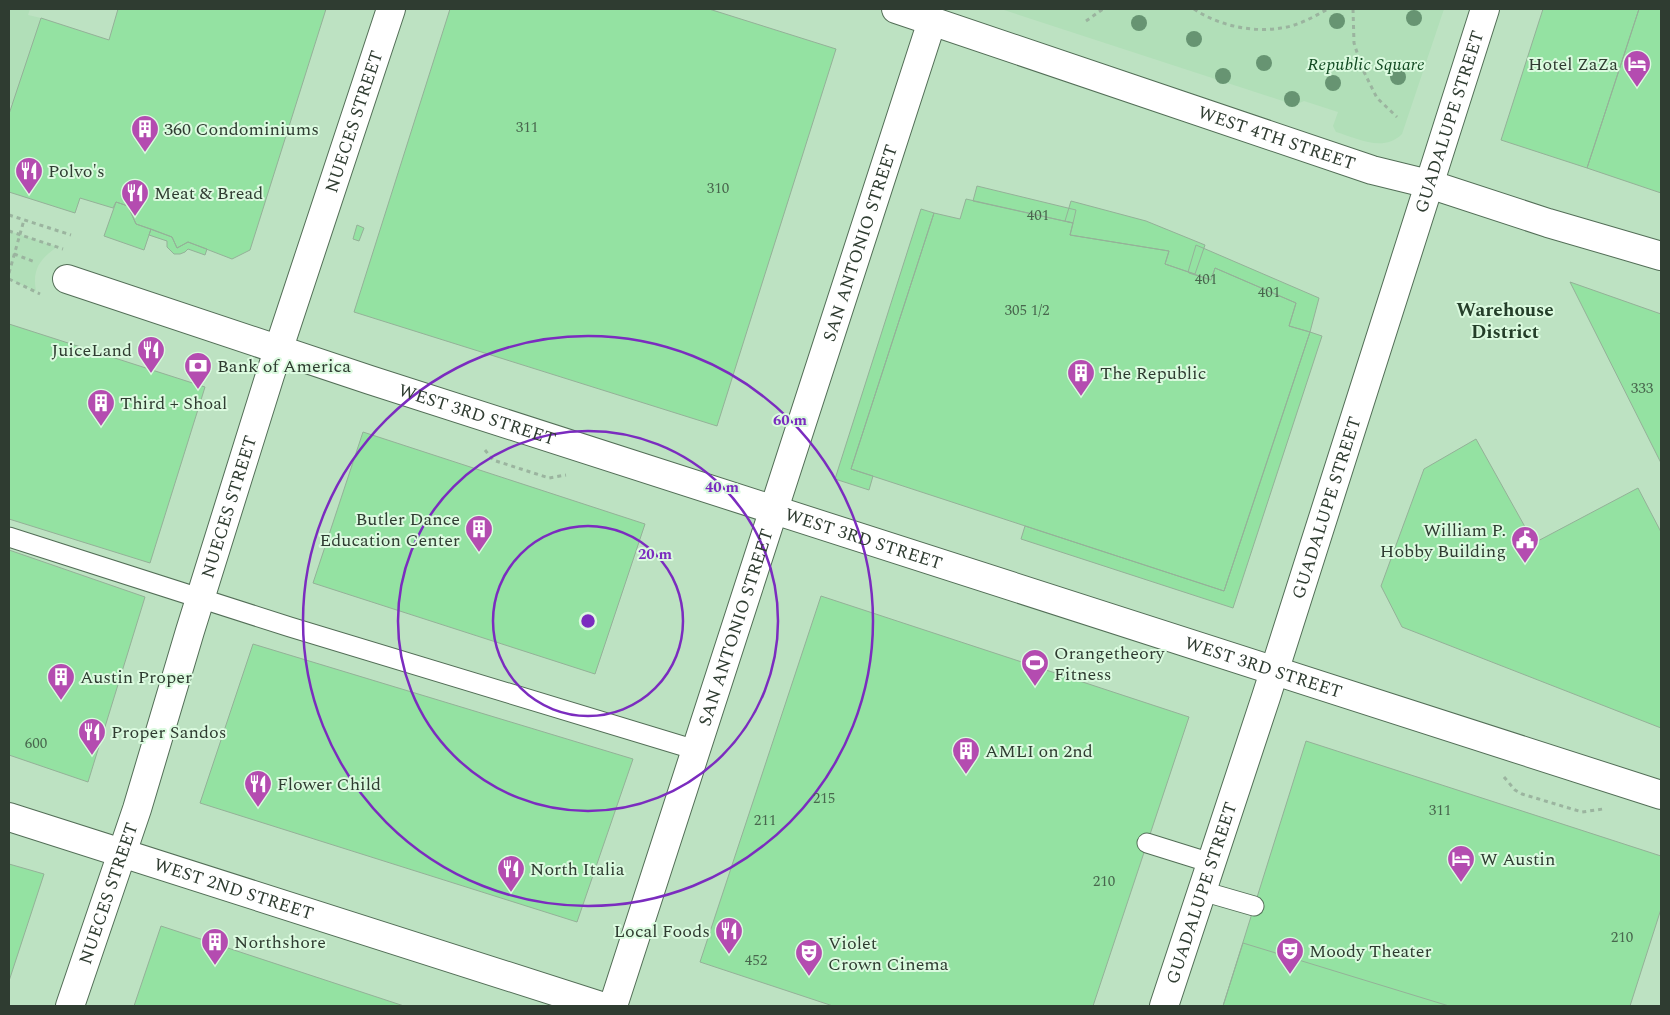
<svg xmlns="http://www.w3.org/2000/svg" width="1670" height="1015" viewBox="0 0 1670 1015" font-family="Spectral,serif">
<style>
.built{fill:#bde2c2}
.green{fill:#b1dfb8}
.building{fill:#94e2a2;stroke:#94b198}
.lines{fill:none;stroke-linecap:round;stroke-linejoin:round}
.service-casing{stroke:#536e57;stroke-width:21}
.minor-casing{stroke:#536e57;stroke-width:30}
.primary-casing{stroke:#536e57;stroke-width:30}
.path{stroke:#9bb49f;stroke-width:3;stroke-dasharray:4 4;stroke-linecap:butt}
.service{stroke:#fff;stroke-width:19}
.minor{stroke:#fff;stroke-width:28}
.primary{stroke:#fff;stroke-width:28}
.tree{fill:#679472}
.ring{fill:none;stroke:#7b2cbf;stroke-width:2.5}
.labels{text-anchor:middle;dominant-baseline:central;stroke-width:4;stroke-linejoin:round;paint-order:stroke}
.number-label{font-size:15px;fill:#48664d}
.park-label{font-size:18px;font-style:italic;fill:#134b23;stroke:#dbfadf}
.poi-label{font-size:18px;fill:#2f3c31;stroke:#dbfadf;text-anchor:start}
.street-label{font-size:18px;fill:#2f3c31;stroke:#dbfadf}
.neighbourhood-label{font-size:19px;font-weight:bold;fill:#243e29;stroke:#dbfadf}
.centre{fill:#7b2cbf;stroke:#dbfadf;stroke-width:2.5}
.ring-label{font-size:15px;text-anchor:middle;font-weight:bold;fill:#7b2cbf;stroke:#dbfadf;stroke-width:4;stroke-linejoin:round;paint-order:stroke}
</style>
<rect width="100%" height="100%" fill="#ceedd2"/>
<path class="built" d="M9,9h1652v997h-1652z"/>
<path class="green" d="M9,9h21l-2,6 13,3 -29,86 -3,-1z
M1001,9h443l-42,125c-19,19 -45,4 -66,-2l-3,-6 5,-14 -34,-11 -9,4z
M9,231l48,16c-17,12 -25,22 -21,44l-27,-12z"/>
<path class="building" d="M118,9h208l-76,241 -18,9 -44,-17 -11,6 -5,-11 -36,-13 -8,-18 -12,-4 -3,6 -33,-10 -5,15 -66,-21v-78l32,-96 68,22z
M450,9h259l127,40 -119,377 -363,-114z
M1543,9h96l-52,159 -86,-28z
M1639,9h22v184l-74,-25z
M977,186l99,24 -3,13 -100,-22z
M966,199l107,24 -3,12 99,16 -4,13 46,16 4,-12 81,35 -7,23 21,6 -86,259 -373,-122 83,-256 26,6z
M1071,201l75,20 59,24 -10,29 -30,-10 4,-13 -99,-16 3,-12 -8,-2z
M116,202l12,4 8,18 15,5 -7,21 -40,-14z
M921,209l13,4 -83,256 22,7 -4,14 -34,-11z
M357,225l7,3 -5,13 -6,-2z
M151,229l21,8 5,11 11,-6 19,7 -2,6 -17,-6 -3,3 -5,2h-6l-7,-7v-6l-18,-6z
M1196,245l123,53 -9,34 -21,-6 7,-23 -81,-35 -4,12 -22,-7 -1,-1z
M1570,282l91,32v149z
M9,324l196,63 -55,176 -141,-44z
M1310,332l12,4 -89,272 -212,-69 4,-13 199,65z
M363,432l282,92 -50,150 -282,-91z
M1476,439l58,104 104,-55 23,44v196l-259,-101 -21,-41 43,-117z
M9,550l136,47 -57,185 -79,-27z
M821,596l368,121 -96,289h-260l-133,-44z
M253,644l380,115 -56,163 -377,-119z
M1306,741l355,115v53l-31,97h-407z
M9,864l35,10 -35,107z
M161,926l243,80h-270z
M1243,943l206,63h-226z"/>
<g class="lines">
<defs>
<path id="service" d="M9,537l281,90 406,123
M1147,843l64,20
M1202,891l52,15"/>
<g id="minor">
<path id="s1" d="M896,9l476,161 57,14 119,39 113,33"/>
<path id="s2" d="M67,279l303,101 1291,415"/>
<path id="s3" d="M9,817l592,189"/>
<path id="s4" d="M70,1006l67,-197 53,-178 80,-256 121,-366"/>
<path id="s5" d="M613,1006l319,-985"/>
</g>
<g id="primary">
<path id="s6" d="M1164,1006l102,-309 219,-688"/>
</g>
</defs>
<use href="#service" class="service-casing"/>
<use href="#minor" class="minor-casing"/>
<use href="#primary" class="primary-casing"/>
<path class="path" d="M1194,9c23,16 58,24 87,19 17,-2 32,-11 47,-19
M1353,9l1,34 8,25 15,30 20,19
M1086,21l17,-12
M9,215l62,20
M9,231l54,18
M14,254l21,8
M9,273l15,-53
M9,279l31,15
M485,450l8,10 56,18 17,-3
M1504,777l11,13 7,4 60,18 21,-3"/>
<use href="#service" class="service"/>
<use href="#minor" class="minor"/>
<use href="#primary" class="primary"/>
</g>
<g class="tree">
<circle cx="1414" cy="18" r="8"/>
<circle cx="1337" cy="21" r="8"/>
<circle cx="1139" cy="23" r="8"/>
<circle cx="1194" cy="39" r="8"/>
<circle cx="1264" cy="63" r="8"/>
<circle cx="1223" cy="76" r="8"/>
<circle cx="1398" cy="77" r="8"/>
<circle cx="1333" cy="83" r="8"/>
<circle cx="1292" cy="99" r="8"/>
</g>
<g class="ring">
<circle cx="588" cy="621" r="95"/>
<circle cx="588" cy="621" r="190"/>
<circle cx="588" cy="621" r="285"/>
</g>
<defs>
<symbol id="hotel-pin" viewBox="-11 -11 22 30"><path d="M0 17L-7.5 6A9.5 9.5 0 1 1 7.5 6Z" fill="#b44cb0" stroke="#dbfadf"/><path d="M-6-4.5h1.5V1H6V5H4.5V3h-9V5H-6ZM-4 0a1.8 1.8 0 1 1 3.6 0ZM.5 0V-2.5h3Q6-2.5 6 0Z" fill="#fff"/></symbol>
<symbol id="building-pin" viewBox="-11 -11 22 30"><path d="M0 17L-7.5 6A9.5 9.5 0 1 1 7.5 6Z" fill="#b44cb0" stroke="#dbfadf"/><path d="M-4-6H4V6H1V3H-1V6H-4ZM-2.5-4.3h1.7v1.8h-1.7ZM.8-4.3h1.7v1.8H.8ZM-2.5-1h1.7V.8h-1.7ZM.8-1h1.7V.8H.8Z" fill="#fff"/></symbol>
<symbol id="restaurant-pin" viewBox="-11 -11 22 30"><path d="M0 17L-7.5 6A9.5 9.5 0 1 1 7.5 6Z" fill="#b44cb0" stroke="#dbfadf"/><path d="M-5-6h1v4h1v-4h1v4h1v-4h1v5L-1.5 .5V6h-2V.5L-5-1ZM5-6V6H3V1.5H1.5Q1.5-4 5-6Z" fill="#fff"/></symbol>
<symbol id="bank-pin" viewBox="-11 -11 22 30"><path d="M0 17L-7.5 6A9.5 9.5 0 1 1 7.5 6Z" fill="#b44cb0" stroke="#dbfadf"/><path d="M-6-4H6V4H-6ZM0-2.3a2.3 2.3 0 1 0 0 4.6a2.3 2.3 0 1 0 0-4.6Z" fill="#fff"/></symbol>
<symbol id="civic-pin" viewBox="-11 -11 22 30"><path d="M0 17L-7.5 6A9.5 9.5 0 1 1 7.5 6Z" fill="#b44cb0" stroke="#dbfadf"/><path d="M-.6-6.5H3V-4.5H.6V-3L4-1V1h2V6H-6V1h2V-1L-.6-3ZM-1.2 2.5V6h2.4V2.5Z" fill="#fff"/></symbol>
<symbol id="stadium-pin" viewBox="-11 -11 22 30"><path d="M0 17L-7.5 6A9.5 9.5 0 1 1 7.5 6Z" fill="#b44cb0" stroke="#dbfadf"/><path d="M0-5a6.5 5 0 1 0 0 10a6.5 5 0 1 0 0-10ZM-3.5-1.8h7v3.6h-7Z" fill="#fff"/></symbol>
<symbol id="theatre-pin" viewBox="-11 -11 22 30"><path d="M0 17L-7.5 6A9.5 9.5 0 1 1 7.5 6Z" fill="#b44cb0" stroke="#dbfadf"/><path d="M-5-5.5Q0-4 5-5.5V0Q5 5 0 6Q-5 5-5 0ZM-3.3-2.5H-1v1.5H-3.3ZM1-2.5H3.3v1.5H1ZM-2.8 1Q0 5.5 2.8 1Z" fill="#fff"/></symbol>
</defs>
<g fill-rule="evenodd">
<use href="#hotel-pin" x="1621" y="48" width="32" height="43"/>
<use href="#building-pin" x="129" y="113" width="32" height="43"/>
<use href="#restaurant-pin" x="13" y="155" width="32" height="43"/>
<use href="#restaurant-pin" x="119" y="177" width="32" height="43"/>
<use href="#restaurant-pin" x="135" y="334" width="32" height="43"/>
<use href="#bank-pin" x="182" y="350" width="32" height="43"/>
<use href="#building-pin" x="1065" y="357" width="32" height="43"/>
<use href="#building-pin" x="85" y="387" width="32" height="43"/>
<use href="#building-pin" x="463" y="513" width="32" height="43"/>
<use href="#civic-pin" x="1509" y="524" width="32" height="43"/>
<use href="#stadium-pin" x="1019" y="647" width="32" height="43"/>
<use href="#building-pin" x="45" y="661" width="32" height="43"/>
<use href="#restaurant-pin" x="76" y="716" width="32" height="43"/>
<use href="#building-pin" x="950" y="735" width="32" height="43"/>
<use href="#restaurant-pin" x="242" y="768" width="32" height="43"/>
<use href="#hotel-pin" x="1445" y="843" width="32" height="43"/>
<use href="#restaurant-pin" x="495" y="853" width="32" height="43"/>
<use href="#restaurant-pin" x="713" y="915" width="32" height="43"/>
<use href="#building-pin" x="199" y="926" width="32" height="43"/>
<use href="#theatre-pin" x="1274" y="935" width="32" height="43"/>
<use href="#theatre-pin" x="793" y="937" width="32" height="43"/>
</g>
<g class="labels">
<g class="number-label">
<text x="527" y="127">311</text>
<text x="718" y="188">310</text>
<text x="1038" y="215">401</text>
<text x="1206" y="279">401</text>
<text x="1269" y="292">401</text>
<text x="1027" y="310">305 1/2</text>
<text x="1642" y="388">333</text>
<text x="36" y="743">600</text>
<text x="824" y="798">215</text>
<text x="1440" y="810">311</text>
<text x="765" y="820">211</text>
<text x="1104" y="881">210</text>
<text x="1622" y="937">210</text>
<text x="756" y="960">452</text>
</g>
<g class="park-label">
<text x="1366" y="64">Republic Square</text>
</g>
<g class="poi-label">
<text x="1618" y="64" text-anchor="end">Hotel ZaZa</text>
<text x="164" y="129">360 Condominiums</text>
<text x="48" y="171">Polvo's</text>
<text x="154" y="193">Meat &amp; Bread</text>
<text x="132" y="350" text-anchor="end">JuiceLand</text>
<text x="217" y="366">Bank of America</text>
<text x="1100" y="373">The Republic</text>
<text x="120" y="403">Third + Shoal</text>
<text x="460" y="519" text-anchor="end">Butler Dance<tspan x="460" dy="21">Education Center</tspan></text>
<text x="1506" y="530" text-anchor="end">William P.<tspan x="1506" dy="21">Hobby Building</tspan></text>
<text x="1054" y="653">Orangetheory<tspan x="1054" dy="21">Fitness</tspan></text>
<text x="80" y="677">Austin Proper</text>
<text x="111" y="732">Proper Sandos</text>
<text x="985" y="751">AMLI on 2nd</text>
<text x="277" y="784">Flower Child</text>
<text x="1480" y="859">W Austin</text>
<text x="530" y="869">North Italia</text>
<text x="710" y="931" text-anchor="end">Local Foods</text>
<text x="234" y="942">Northshore</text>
<text x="828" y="943">Violet<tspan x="828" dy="21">Crown Cinema</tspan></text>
<text x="1309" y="951">Moody Theater</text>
</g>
<g class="street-label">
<text stroke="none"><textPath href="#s4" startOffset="929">NUECES STREET</textPath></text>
<text stroke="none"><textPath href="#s6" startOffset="929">GUADALUPE STREET</textPath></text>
<text stroke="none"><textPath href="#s1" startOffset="402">WEST 4TH STREET</textPath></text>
<text stroke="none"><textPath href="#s5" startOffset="802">SAN ANTONIO STREET</textPath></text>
<text stroke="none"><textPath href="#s2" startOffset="432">WEST 3RD STREET</textPath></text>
<text stroke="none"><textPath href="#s4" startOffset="524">NUECES STREET</textPath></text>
<text stroke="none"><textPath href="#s6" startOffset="524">GUADALUPE STREET</textPath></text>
<text stroke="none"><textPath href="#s2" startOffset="838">WEST 3RD STREET</textPath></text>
<text stroke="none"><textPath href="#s5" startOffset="398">SAN ANTONIO STREET</textPath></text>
<text stroke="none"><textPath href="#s2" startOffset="1258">WEST 3RD STREET</textPath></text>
<text stroke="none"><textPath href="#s3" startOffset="236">WEST 2ND STREET</textPath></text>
<text stroke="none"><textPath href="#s6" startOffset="119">GUADALUPE STREET</textPath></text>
<text stroke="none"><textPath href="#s4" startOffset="119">NUECES STREET</textPath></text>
</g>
<g class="neighbourhood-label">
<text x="1505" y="310">Warehouse<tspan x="1505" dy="22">District</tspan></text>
</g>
</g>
<circle cx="588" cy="621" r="8" class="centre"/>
<g class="ring-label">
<text x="790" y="425">60 m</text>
<text x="722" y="492">40 m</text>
<text x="655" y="559">20 m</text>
</g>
<rect width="1670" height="1015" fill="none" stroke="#2f3c31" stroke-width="20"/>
</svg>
